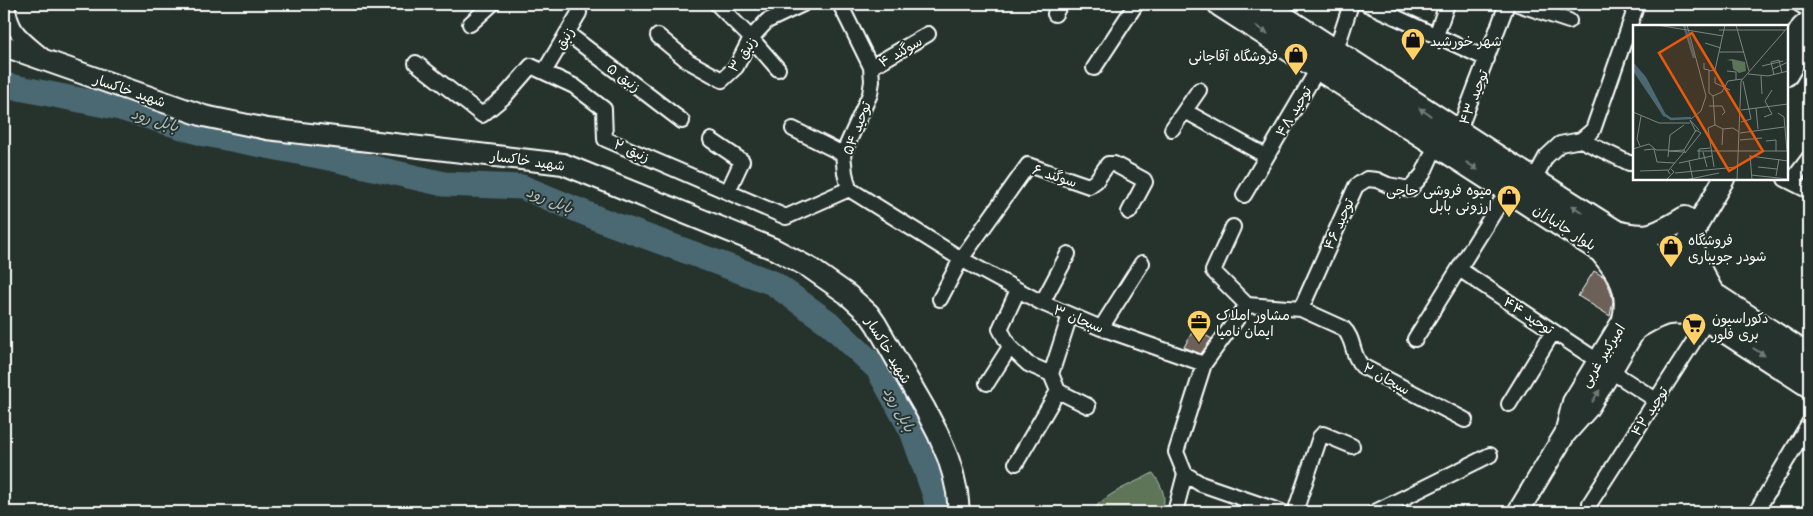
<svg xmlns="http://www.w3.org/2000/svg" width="1813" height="516" viewBox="0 0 1813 516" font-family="Mali,'Playpen Sans Arabic',sans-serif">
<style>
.green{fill:#5e7458;stroke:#aebaac}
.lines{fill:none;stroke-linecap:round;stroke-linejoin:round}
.river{stroke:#4c6973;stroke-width:25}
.building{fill:#6c6059;stroke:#fff}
.street-casing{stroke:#fff;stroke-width:18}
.secondary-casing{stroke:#fff;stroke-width:24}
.primary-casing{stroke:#fff;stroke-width:26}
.highway-casing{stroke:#fff;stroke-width:29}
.street{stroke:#26332d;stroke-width:14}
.secondary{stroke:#26332d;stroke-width:20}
.primary{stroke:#26332d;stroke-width:22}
.highway{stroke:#26332d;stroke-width:25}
.oneway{fill:#727a76}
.labels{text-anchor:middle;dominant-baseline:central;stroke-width:4;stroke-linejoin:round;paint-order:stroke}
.street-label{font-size:14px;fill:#fff;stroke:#26332d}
.poi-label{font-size:14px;fill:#fff;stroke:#26332d;text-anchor:start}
.water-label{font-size:15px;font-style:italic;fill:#aebcc0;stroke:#26332d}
.inset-river{fill:none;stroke:#4c6973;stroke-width:2.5}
.inset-road{fill:none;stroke:#7d8581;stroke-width:1}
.view{fill:#e8590c;fill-opacity:0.15;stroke:#e8590c;stroke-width:2.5}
.inset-edge{fill:none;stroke:#fff;stroke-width:2.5}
</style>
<rect width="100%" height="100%" fill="#26332d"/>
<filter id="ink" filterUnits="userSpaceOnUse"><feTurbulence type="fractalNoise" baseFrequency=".02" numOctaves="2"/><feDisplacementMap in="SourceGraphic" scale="10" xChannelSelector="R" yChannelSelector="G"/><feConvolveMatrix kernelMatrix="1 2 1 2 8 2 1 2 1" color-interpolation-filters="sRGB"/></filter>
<g filter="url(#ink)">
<path class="green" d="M1153,473c8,11 16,27 7,39h-69c16,-20 40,-27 62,-39z"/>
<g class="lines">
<path class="river" d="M4,85l116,23 85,26 129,25 110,25 78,3 82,34 169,62 56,40 49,46 34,62 23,64 3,17"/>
</g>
<path class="building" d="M1594,271l10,6 6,12 3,12 -3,15 -32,-20z
M1194,329l18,10 -11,15 -17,-7z"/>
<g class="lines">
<defs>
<path id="street" d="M7,4c4,29 14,33 35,51
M717,4l34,34 27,31
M840,4l31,63 1,14 -2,13 -27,60 2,19 4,16 112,70 81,44 59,25 103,36
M1367,4l120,55
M1518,4l51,17
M1799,4l10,6
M1055,14l5,-10
M470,24l22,-20
M567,33l115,88
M658,36l30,25 34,19 14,-13 15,-29 16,-17 36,-17
M1436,36l11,-32
M1335,53l16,-49
M416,63l66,52 22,-18 27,-31 43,20 30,23 1,30 181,78 63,-28
M871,67l57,-33
M1094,68l42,-64
M544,72l35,-59 -1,-9
M1185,111l81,45
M793,129l50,25
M1172,129l27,-39
M1458,133l49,-129
M711,140l31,21 -14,30
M1581,140l48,23h5
M1785,179l24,12
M1533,181l13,-24 14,-13 21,-4 12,-10 44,-126
M1791,182l18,-24
M1244,195l75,-128
M1233,227l-20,44 34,34
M1459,269l139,92
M1018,290l-18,39 10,18 18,17 23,10 7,17 30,15
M940,299l21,-40 67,-94 61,21 7,-5 12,-17h6l30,16 1,2 -16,30
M1042,303l26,-49
M1301,309l55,-123 11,-7 10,1 11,5 22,4 13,-15 14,-31
M1101,328l41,-65
M1415,339l93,-149
M1611,371l45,29
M1051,374l19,-59
M987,383l23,-36
M1509,404l44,-72
M1016,463l42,-72
M1590,503l118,-184
M1175,512l10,-38
M1282,512l-81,-28 -16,-10 -9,-22 28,-88 43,-59 54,4 42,19c12,11 8,27 19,38l103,54
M1295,512l25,-75 3,-3 29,12
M1375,512l115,-57
M1756,512l53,-89"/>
<path id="secondary" d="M4,46l200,70 63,13 296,35 211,85 36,19 37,26 22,20 7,10 49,85 13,25 10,24 5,16 4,18 2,20
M1790,47l12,-20 7,-6
M1787,75l22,-37
M1566,430l7,-28 82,-134
M1518,512l47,-78 23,-26 23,-37 113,-192"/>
<path id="primary" d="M1695,228c-1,4 -3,8 -3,12 -2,17 15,43 23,57
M1613,231c35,10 43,4 72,-13
M1603,254c18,22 27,36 21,66
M1636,328c28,-17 33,-18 66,-13"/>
<path id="highway" d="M1221,4l588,380
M1261,4l234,153 176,111 138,90"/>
</defs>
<use href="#street" class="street-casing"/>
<use href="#secondary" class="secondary-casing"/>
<use href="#primary" class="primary-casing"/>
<use href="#highway" class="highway-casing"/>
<use href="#street" class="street"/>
<use href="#secondary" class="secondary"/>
<use href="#primary" class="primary"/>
<use href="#highway" class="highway"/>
</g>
<defs><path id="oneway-solid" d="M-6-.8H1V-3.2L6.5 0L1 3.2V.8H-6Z" transform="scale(1.25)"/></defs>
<g class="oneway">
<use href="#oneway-solid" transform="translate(1262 30) rotate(33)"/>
<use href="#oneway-solid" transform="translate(1425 112) rotate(-147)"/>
<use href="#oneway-solid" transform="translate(1472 166) rotate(33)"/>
<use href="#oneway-solid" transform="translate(1577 209) rotate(-148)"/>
<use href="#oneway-solid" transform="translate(1759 352) rotate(33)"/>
<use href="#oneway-solid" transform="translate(1596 396) rotate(-58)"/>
</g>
</g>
<defs>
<symbol id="shop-pin" viewBox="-11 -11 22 30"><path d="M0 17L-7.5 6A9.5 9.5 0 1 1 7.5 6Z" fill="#ffd166" stroke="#26332d"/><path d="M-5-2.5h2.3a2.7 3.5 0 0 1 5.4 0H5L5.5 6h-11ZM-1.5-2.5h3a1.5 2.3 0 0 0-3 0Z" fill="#111"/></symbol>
<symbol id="office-pin" viewBox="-11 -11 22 30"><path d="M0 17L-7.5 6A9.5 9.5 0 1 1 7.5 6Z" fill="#ffd166" stroke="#26332d"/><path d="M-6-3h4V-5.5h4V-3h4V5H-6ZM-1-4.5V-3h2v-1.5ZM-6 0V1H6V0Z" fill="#111"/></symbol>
<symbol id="supermarket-pin" viewBox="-11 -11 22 30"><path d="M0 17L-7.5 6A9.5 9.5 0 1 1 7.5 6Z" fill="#ffd166" stroke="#26332d"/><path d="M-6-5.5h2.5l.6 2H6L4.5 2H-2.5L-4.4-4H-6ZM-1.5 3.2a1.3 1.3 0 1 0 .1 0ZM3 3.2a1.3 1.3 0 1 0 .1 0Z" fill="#111"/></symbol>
</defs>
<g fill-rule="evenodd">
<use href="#shop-pin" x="1399" y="26" width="28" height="38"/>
<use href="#shop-pin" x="1282" y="41" width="28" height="38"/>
<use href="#shop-pin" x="1495" y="183" width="28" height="38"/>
<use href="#shop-pin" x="1657" y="233" width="28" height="38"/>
<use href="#office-pin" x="1185" y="308" width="28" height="38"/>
<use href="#supermarket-pin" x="1680" y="311" width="28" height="38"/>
</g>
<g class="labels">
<g class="street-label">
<text transform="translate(564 38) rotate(-59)">زنبق</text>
<text transform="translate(900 51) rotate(-30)">سوگند ۴</text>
<text transform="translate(742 54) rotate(-56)">زنبق ۳</text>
<text transform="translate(624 77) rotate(37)">زنبق ۵</text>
<text transform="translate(130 90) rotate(19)">شهید خاکسار</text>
<text transform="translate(1473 97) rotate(-69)">توحید ۴۳</text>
<text transform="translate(1293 111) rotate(-59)">توحید ۴۸</text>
<text transform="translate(856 128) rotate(-69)">توحید ۵۴</text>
<text transform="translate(632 150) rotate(23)">زنبق ۲</text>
<text transform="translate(528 160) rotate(8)">شهید خاکسار</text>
<text transform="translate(1055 175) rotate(18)">سوگند ۶</text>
<text transform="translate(1338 224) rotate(-66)">توحید ۴۶</text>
<text transform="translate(1565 227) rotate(33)">بلوار جانبازان</text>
<text transform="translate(1529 315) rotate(33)">توحید ۴۴</text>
<text transform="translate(1079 318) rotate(22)">سبحان ۳</text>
<text transform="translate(889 350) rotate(59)">شهید خاکسار</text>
<text transform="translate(1602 355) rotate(-58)">امیرکبیر غربی</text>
<text transform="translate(1387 378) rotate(29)">سبحان ۲</text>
<text transform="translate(1649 411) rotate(-57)">توحید ۴۲</text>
</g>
<g class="poi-label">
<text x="1430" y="40">شهر خورشید</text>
<text x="1278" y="55" text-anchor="end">فروشگاه آقاجانی</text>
<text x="1492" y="189" text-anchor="end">میوه فروشی حاجی<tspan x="1492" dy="16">ارزونی بابل</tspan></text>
<text x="1688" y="239">فروشگاه<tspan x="1688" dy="16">شودر جویباری</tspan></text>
<text x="1216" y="314">مشاور املاک<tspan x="1216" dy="16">ایمان نامیا</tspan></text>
<text x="1712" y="317">دکوراسیون<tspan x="1712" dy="16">بری فلور</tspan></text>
</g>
<g class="water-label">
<text transform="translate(155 119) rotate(17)">بابل رود</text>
<text transform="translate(550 199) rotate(22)">بابل رود</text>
<text transform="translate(900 409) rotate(62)">بابل رود</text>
</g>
</g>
<g transform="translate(1633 25)">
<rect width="155" height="155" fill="#26332d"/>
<path d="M99,34l13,3 1,9 -7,2 -6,-4 -1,-8 -5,-1z" fill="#5e7458"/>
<path d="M0,37l13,15 20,38 -2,2 -31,-46z" fill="#4c6973"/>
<path class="inset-river" d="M51,0l10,33M29,88l9,6 20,-1"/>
<path class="inset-road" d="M24,0l66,11M54,0l19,71 -5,15 -10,8M103,0l13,46M86,5h66M72,18l16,5M86,27h25M71,38v6l5,1v23l4,3M129,41l21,-5M140,44l15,-7M76,46l6,-1 10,-45M94,46l9,1v8M115,49l20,2 20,-5M141,50l-3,-13 8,-2 3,13M128,51l1,18M82,52v6l15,7M76,81h13l3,6 -3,3M123,83l2,21M108,85l47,-6M0,87l26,11h31M145,88l6,4 3,34M131,92l8,-3 -7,-13 7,-11M108,97l10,-3 -8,-38M82,100l-2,-29 9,-4 6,-11 14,-2M90,104l10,-1 6,4M63,105l5,3 -16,20 -1,-3zM63,107l-6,-12 9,10M107,108l44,-6M107,115l22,-2M133,116l10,-1v11M89,120l1,-16M7,121l-3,-7 4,-23M0,124l16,-5 7,6h12M11,125l10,-1 3,13 18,1M64,126h91M51,127l-16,-1 16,-1M70,127l4,15M117,130l2,25M117,131l38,5M35,132l2,-22 14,-10M66,134v-10l11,-1M56,136l4,19M46,138l33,-7M81,142l-6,-39 7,-3 8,4M125,142l19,2M7,146l28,-1M42,148l62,-6M37,149l-2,-3 16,-19M118,150l37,4M143,151l3,-17M33,155l8,-8 -3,-3M52,155l34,-7M104,155l4,-99 47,-54"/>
<path class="view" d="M59,8l71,118 -34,20 -70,-118z"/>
<rect width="155" height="155" class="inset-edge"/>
</g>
<rect width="1813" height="516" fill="none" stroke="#26332d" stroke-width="20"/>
<rect x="10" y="10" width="1793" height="496" fill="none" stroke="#fff" stroke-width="2" filter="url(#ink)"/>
</svg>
